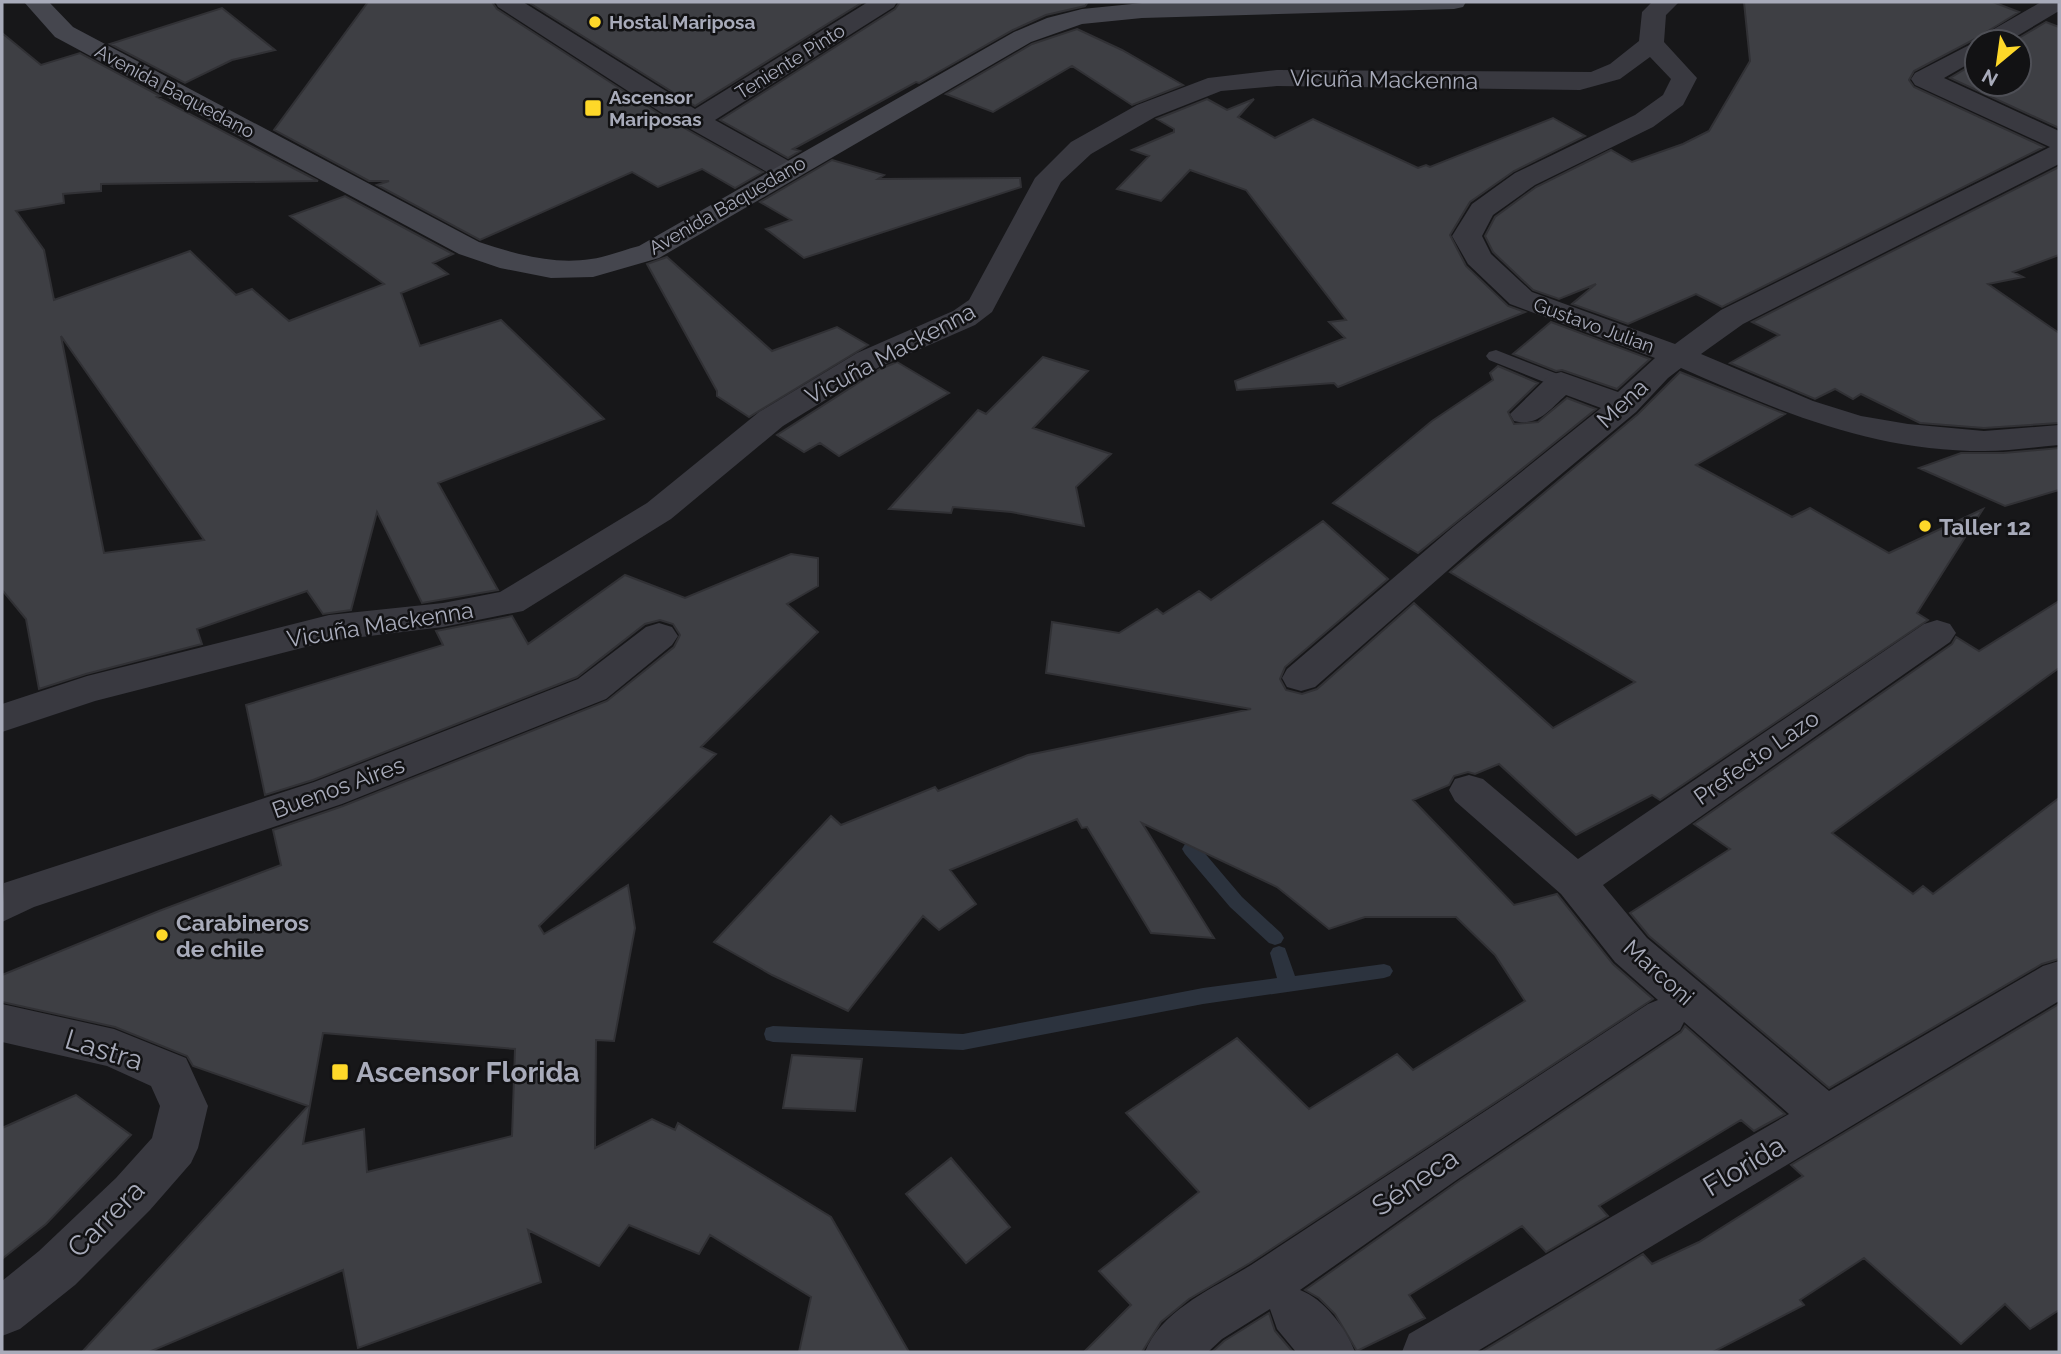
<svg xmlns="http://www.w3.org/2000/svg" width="2061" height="1354" viewBox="0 0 2061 1354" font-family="Raleway,sans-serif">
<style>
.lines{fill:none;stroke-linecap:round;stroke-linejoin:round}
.stream{fill:#2c333e;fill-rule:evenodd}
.building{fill:#3e3f44;stroke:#313135;stroke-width:2;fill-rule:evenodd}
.lane{fill:#393940;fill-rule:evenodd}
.street{fill:#393940;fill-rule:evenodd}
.secondary{fill:#45464e;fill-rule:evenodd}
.poi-dot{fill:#fed829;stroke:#121214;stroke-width:2.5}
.labels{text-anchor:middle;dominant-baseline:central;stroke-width:5;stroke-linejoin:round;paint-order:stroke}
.far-poi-label{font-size:19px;font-weight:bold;fill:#a8abba;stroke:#121214;text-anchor:start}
.far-street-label{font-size:19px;fill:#a8abba;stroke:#121214}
.street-label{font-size:23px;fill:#a8abba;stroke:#121214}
.poi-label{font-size:23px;font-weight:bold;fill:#a8abba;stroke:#121214;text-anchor:start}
.near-street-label{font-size:28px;fill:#a8abba;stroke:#121214}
.near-poi-label{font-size:28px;font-weight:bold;fill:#a8abba;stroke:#121214;text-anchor:start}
</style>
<rect width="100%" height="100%" fill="#171719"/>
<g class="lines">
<path class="stream" d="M1191,842l6,2 45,53 39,36 3,5 -3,5 -6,2 -6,-2 -39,-36 -45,-53 -3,-5 3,-5z
M1279,946l6,2 10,28 89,-12 6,2 3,5 -3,5 -6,2 -181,26 -240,46 -190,-8 -7,-2 -2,-6 2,-6 7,-2 190,8 240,-46 74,-10 -7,-25 3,-5z"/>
</g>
<path class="building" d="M368,2h124l5,7 164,106 102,57 -28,16 -33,-19 -44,18 -26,-15 -152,68 -103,-55 12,-4h-20l-95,-51z
M528,2h335l-168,104z
M900,2h188l-3,4 -39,9 -33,15 -94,53 -3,-1 -123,67 7,2 -12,7 -68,-38 175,-111z
M1744,2h249l26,10 -44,27 -61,32 -5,9 5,7 130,60 -322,160 -26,-13 -68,30 -56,-20 24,-20 -37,15 -26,-9 -40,-38 -8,-16 10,-19 41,-30 75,-37 21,12 51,-18 26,-13 41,-70z
M222,8l53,42 -43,10 -47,23 -75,-39z
M2046,22l13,5v101l-109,-50 27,-16v22h42v-42h-7z
M1077,29l45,21 61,35 -51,20 -60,-39 -79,46 -47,-18 86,-50z
M2,33l39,32 39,-12 80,43 -3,1 161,84 -217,3v7l-38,3 1,9 -48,8 28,39 10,50 136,-49 46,44 16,-6 37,32 95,-37 -94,-68 55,-20 108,58 -20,9 15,11 -47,19 19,53 81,-26 103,99 -166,64 60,107 -76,13 -45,-91 -26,98 -28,4 -16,-23 -110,38 5,15 -116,30 -47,15 -13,-70 -24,-29zM61,336l143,204 -100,13z
M1207,99l20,11 27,-11 -16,18 37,21 38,-19 105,49 8,-3 4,2 123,-49 32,18 -71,35 -44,31 -20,33 16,31 42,40 17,6 -187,75 -4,-4 -97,7 -2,-9 110,-43 -16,-16 17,-2 -100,-130 -56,-20 -29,31 -44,-12 32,-33 -17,-6 42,-18v-3l-17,-10z
M832,160l52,15 -6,4 142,-1 1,9 -217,71 -38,-29 25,-9 -31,-18z
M2059,167v88l-46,17 10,5 -35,7 71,49v90l-75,5 -64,-5 -59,-29 -8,5 -18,-10 -20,10 -85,-36 49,-28 -27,-13z
M667,257l105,94 65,-24 31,18 -119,72 -32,-21v-5l-70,-127z
M1551,322l99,37 -33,30 -55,-19 -6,1 -43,-17z
M1043,357l45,14 -55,57 78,26 -35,33 8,39 -73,-14 -58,-5 -2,6 -62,-4 89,-99 8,4z
M897,362l52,31 -110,63 -19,-13 -16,9 -27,-17 103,-66z
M1498,366l40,17 -30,29 6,12 24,-2 29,-24 29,11 -178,144 -85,-50 99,-82 61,-41 -3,-7z
M1680,372l105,42 -89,51 96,52 18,-9 79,45 94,-44 -66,104 11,7 -268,180 -8,-5 -76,40 -77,-71 -24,10 -7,-2 -14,4 -5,9 -36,15 101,105 43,-11 56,70 40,35 -403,264 -61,36 -28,23 -19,30h-58l47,-47 -32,-34 100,-79 -73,-79 111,-75 72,71 88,-55 16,16 112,-69 -30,-46 -39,-38h-91l-36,12 -52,-42 -135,-64 72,115 -63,-5 -64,-106 -5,1 -5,-9 -127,51 26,34 -37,26 -16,-14 -75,95 -76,-36 -58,-33 117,-126 10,9 94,-38 3,4 90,-36 223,-46 -205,-36 6,-51 67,11 38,-24 6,5 36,-23 12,9 112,-79 65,58 -103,88 -5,12 6,11 16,4 15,-5 97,-86 139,125 82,-46 -185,-110 188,-158z
M2059,448v42l-54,16 -86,-38 42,-15h42z
M791,554l27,4v28l-31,18 31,28 -117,115 15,7 -177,172 5,8 84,-49 7,43 -21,113 -18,-1 -1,108 57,-29 23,11 3,-7 153,94 78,135h-110l12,-55 -101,-62 -11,19 -70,-29 -30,41 -71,-36 13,52 -183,66 -15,-78 -194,82h-67l226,-246 -115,-40 -6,-10 -72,-29 -113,-25v-27l157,-64 122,-46 -8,-35 70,-24 264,-105 67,-54 6,-12 -7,-11 -13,-4 -15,4 -68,53 -264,103 -48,15 -19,-90 197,-60 -7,-14 76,-15 16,28 97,-69 60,23zM323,1033l192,16 -3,87 -145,36 -3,-43 -61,15z
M2059,601v67l-227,165 81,61 10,-8 10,8 126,-96v161l-17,5 -213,124 -180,-152 -19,-23 100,-64 -36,-25 258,-180 4,-7 23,14z
M2059,1004v306l-29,19 -25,-25 -44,40 -97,-86 -64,42 4,5 -91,47h-232l162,-98 9,10 47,-22 104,-66 -12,-11z
M1685,1026l100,88 -31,17 -13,-11 -142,86 9,10 -62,36 -24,-26 -113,69 16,23 -68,33 -22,-37 -16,-16 -14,-8 154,-109 222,-149z
M792,1055l70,4 -7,52 -72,-3z
M76,1095l55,40 -85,89 -44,35v-131z
M951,1158l59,69 -44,36 -60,-69z
M1269,1313l6,18 18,21h-81l12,-11z"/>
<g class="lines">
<path class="lane" d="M1496,350l72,28 3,4 -3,4h-14l-65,-26 -3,-4 3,-4z"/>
<path class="street" d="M495,2h28l172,107 173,-107h29l-3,5 -179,113 81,45 4,6 -4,6 -10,2 -10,-2 -114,-64 -164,-106z
M1652,2h27l-13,13 -2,27 33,36 -14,27 -30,22 -118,58 -42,30 -11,21 9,18 41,38 143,52 46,-34 329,-163 -135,-62 -4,-6 4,-6 62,-32 3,-4 61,-35h18v9l-52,31h-30v17l-33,19 115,53v33l-316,160 -42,30 112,47 48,15 47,8 76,7 75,-6v20c-24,2 -50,6 -75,6 -112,0 -203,-39 -303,-83l-13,10 -32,34 -156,130 -165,145 -14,4 -14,-4 -5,-9 5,-9 167,-143 147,-118 -35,-13c-17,15 -28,32 -52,26l-4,-7 40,-39 11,-3 57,20 37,-34 -145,-54 -42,-40 -16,-28 20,-32 43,-31 120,-58 28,-20 8,-16 -21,-22 -30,22 -40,11 -303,-4 -56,5 -66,26 -64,37 -30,28 -69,130 -17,13 -96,42 -96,59 -112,93 -148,92 -80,16 -114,14 -234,60 -93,31v-28l85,-28 242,-61 114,-12 57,-11 147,-89 112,-91 98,-59 96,-42 16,-11 66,-122 36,-36 66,-37 71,-27 69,-8 314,2 19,-8 29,-23 3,-29z
M1937,620l13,4 6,9 -6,9 -347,243 44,53 182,153 214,-125 16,-5v40l-583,351h-74l7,-18 380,-220 -105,-92 -4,8 -222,149 -158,111c24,9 46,38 55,62h-59l-19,-23 -7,-20 -48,30 -14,13h-63c16,-42 69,-64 106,-87l397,-261 10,-4 -43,-38 -54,-68 -106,-93 -6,-11 6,-11 14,-4 14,4 95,80 346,-235z
M659,623l13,4 6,9 -6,9 -66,54 -264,105 -308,103 -32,15 2,-39 310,-101 264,-103 68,-52z
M2,1004l112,25 72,29 22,48 -10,42 -7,15 -41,47 -75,75 -55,44 -18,7v-55l37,-30 77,-73 36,-40 8,-32 -9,-20 -44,-20 -105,-24z"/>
<path class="secondary" d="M24,2h25l24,25 406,215c37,12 74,23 112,17 16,-2 32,-9 48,-13l375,-214 33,-14 35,-9 60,-6 324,-1 -3,5 -9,2 -312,9 -60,6 -51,18 -372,216 -66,19 -42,1 -51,-10 -41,-14 -404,-217z"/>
</g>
<g class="poi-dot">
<circle cx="595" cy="22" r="7"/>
<rect x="584" y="99" width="18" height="18" rx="3.5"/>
<circle cx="1925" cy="526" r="7"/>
<circle cx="162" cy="935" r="7"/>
<rect x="331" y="1063" width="18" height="18" rx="3.5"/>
</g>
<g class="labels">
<g class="far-poi-label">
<text x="609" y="22">Hostal Mariposa</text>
<text x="609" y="97">Ascensor<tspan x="609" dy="22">Mariposas</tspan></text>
</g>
<g class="far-street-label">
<text transform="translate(790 61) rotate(-32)">Teniente Pinto</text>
<text transform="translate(175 91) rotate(28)">Avenida Baquedano</text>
<text transform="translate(727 205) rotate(-30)">Avenida Baquedano</text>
<text transform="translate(1594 325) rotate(20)">Gustavo Julian</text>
</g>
<g class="street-label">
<text transform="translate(1384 79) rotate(1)">Vicuña Mackenna</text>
<text transform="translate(890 353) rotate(-28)">Vicuña Mackenna</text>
<text transform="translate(1622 403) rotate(-43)">Mena</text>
<text transform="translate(380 624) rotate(-9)">Vicuña Mackenna</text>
<text transform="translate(1756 757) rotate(-35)">Prefecto Lazo</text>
<text transform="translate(338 787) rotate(-20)">Buenos Aires</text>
<text transform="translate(1659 972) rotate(42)">Marconi</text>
</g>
<g class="poi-label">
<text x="1939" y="526">Taller 12</text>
<text x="176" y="922">Carabineros<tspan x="176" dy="26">de chile</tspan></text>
</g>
<g class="near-street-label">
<text transform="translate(104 1050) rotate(17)">Lastra</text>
<text transform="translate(1744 1166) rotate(-31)">Florida</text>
<text transform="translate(1415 1182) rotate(-34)">Séneca</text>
<text transform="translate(106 1219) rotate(-45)">Carrera</text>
</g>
<g class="near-poi-label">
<text x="356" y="1072">Ascensor Florida</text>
</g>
</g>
<rect width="2061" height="1354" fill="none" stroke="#a8abba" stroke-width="7"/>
<g transform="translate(1998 63) rotate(209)"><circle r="33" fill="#121214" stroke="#4e4f56" stroke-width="2"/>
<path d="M0-5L12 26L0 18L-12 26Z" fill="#fed829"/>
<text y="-10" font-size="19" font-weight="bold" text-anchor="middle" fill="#a8abba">N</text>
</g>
</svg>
